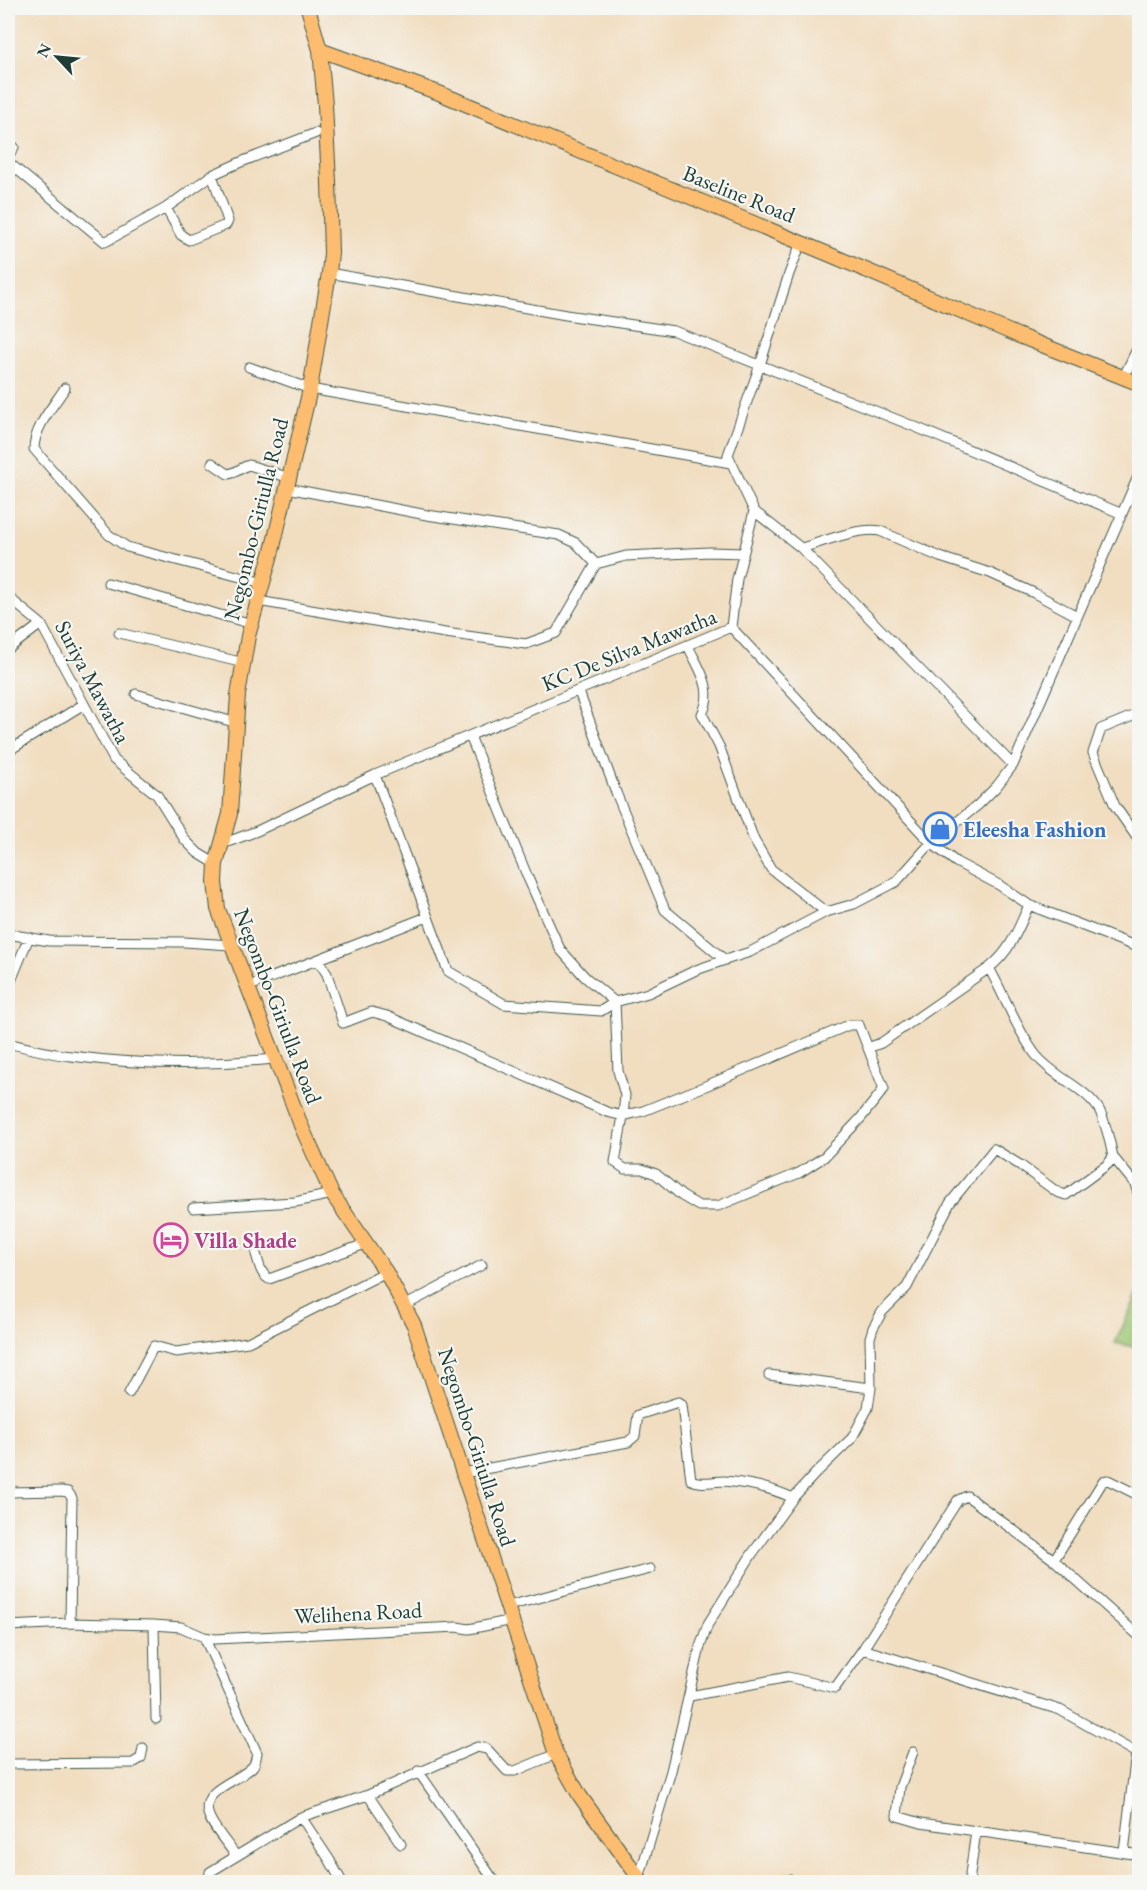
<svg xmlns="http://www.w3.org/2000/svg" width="1147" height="1890" viewBox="0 0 1147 1890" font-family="'EB Garamond',serif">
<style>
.green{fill:#9bc470;stroke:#5d8052;stroke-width:1.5}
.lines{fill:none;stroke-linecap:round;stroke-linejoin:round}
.minor-casing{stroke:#3e5549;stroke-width:11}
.primary-casing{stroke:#3e5549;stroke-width:16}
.minor{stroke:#fff;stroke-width:9}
.primary{stroke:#fcbd6f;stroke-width:14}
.labels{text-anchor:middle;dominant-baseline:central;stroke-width:4.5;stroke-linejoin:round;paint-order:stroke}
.street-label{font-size:22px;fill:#1f3d34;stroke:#f6f6f2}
.shop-label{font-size:22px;font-weight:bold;fill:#366cbe;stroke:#f6f6f2;text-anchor:start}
.hotel-label{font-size:22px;font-weight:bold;fill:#b23c85;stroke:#f6f6f2;text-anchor:start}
</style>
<rect width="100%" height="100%" fill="#f6f6f2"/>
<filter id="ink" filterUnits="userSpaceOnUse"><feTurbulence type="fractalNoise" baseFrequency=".0167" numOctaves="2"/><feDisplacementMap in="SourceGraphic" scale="12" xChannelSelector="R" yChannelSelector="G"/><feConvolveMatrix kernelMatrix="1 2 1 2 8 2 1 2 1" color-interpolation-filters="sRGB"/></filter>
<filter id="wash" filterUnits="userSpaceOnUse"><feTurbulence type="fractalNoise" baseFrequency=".008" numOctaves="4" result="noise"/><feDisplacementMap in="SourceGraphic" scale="24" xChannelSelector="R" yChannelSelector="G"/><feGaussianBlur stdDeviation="1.35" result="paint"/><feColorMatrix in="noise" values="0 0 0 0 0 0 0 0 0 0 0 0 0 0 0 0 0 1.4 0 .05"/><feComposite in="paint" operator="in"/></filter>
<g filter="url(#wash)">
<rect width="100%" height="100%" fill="#f1ddbf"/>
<path class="green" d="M1139,1292v56l-24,-5z"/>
</g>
<g filter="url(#ink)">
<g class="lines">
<defs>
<path id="minor" d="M8,156l6,-9
M8,162l97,80 61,-34 46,-33 29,-13 75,-29
M166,208l15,27 8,5 37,-15 2,-4 -16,-46
M801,243l-12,31 -29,91 -32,90 26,56 47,37 212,217
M329,273l237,42 108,16 239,95 207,87
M249,367l61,22 421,74
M1123,378l17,-35
M65,388c-11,17 -31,39 -31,61l75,86 18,12 136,36
M212,463l16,11c9,-1 13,-7 21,-9l41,13
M287,488l140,27 132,20 17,8 20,21
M801,548c22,-6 57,-21 79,-17l60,26 50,16 44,20 43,23
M108,583l144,41
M8,597l33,27 73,136 43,35 28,45 13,13 18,11
M258,601l187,32 81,11 30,-11 40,-69 30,-8 84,-4 33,1
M731,627l6,-48 17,-68
M119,633l125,30
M688,646c11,23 27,43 14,68l17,32 35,94 17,29 55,43
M8,649l33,-25
M579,692l38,103 48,115 60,50 25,-8 76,-40 28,-8 42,-22 35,-39 47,-38 19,-19 16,-21 127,-293
M136,694l101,29
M1140,713l-39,16 -8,24 22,53 25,36
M470,736l58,142 32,71 25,28 30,25 33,-9 48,-23 29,-10
M8,751l76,-47
M375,775l73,196 56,33 97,7 14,-9
M222,844l35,-13 118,-56 356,-148 200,216 25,19 43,23 30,20 111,43
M8,934l41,7 135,1 47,3
M318,960l9,14 16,49 29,-11 15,4 220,96 16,4 -8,46 10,7h17l14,5 26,22 17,10h19l81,-33 25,-16 36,-38 24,-30 -16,-41
M247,987l180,-70
M8,988l21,-51
M615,1002l3,69 7,24 -2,21 20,-5 60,-24 146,-62h10l9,23 13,-5 108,-75
M8,1043c20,5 42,11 63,13 68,9 135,10 203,3
M1113,1157l22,27 5,15
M193,1208l102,-6 37,-8
M256,1254c3,9 4,20 13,25l96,-35
M404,1306l78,-41
M769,1375l102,13
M129,1393l25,-47 22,6 72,-10 138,-70
M463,1473l165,-31 7,-6 3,-21 40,-13 4,3 9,75c11,5 22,1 33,1 23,2 48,7 69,17
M8,1492l53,-1 7,1 4,6 -2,125
M1054,1560l49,-79 5,-1 32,16
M508,1606l142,-37
M154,1625l2,94
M8,1626l62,-3 84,2 27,2 23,10 11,2 242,-12 12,2 44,-9
M204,1637l53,116c-1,4 -1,9 -4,13 -12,15 -52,22 -45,47 3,13 21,32 28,43
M863,1649l197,61 80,45
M690,1696l98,-19 47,11 28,-39 95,-149 9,-4 87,64 86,77
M913,1752l-13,35 -3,29 24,7 55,8
M8,1764l125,-1 8,-5 2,-10
M418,1771l77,111
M368,1795l33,49
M301,1817l28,42 13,23
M1124,1852l12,-99
M639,1878l32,-107 29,-124 8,-23 44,-70 41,-56 23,-25 36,-35 16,-30 3,-20 -1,-50 3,-10 9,-16 25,-25 43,-84 44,-54 26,16 37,27 9,3 42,-31 5,-7c-2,-11 -9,-41 -15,-49 -14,-21 -46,-32 -63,-54 -20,-27 -30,-58 -46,-86 22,-17 29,-39 40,-63
M8,1882h7
M209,1882l1,-10 91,-55 67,-22 109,-48 10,2 20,22h8l41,-17
M755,1882l35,-2
M969,1882l7,-51 164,24"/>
<path id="primary" d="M308,8l12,42 5,55 4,77 2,71 -2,20 -19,116 -37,158 -25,89 -10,59 -8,119 -14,50 -1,18 3,27 84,219 30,66 54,78 28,53 142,429 24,42 62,86
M320,50l119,43 394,163 184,79 123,49"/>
</defs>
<use href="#minor" class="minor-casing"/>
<use href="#primary" class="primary-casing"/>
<use href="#minor" class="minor"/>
<use href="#primary" class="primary"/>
</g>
</g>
<defs>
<symbol id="shop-ring" viewBox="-11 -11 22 22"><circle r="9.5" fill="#f6f6f2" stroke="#3f7fe0" stroke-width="1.5"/><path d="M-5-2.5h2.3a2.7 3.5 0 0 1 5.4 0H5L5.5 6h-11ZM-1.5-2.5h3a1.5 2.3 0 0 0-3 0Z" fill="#3f7fe0"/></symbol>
<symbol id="hotel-ring" viewBox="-11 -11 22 22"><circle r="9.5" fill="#f6f6f2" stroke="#d1479c" stroke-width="1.5"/><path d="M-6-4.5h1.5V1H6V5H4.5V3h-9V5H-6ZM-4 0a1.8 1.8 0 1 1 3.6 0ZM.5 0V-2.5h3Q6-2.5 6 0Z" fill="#d1479c"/></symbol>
</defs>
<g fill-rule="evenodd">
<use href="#shop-ring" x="921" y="810" width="38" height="38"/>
<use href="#hotel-ring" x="152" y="1221" width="38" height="38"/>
</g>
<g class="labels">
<g class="street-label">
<text transform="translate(739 194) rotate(22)">Baseline Road</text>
<text transform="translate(256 519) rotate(-76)">Negombo-Giriulla Road</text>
<text transform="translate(629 650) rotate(-22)">KC De Silva Mawatha</text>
<text transform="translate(93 682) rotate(62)">Suriya Mawatha</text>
<text transform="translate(278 1006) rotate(69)">Negombo-Giriulla Road</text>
<text transform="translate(477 1447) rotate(72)">Negombo-Giriulla Road</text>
<text transform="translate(358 1613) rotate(-3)">Welihena Road</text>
</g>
<g class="shop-label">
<text x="963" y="829">Eleesha Fashion</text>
</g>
<g class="hotel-label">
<text x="194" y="1240">Villa Shade</text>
</g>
</g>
<rect width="1147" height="1890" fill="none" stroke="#f6f6f2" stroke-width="30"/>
<g transform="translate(57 57) rotate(296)" stroke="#f6f6f2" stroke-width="4.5" paint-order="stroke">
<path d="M0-4.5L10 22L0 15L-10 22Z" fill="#1f3d34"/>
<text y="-9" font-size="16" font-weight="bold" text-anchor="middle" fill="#1f3d34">N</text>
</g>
</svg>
